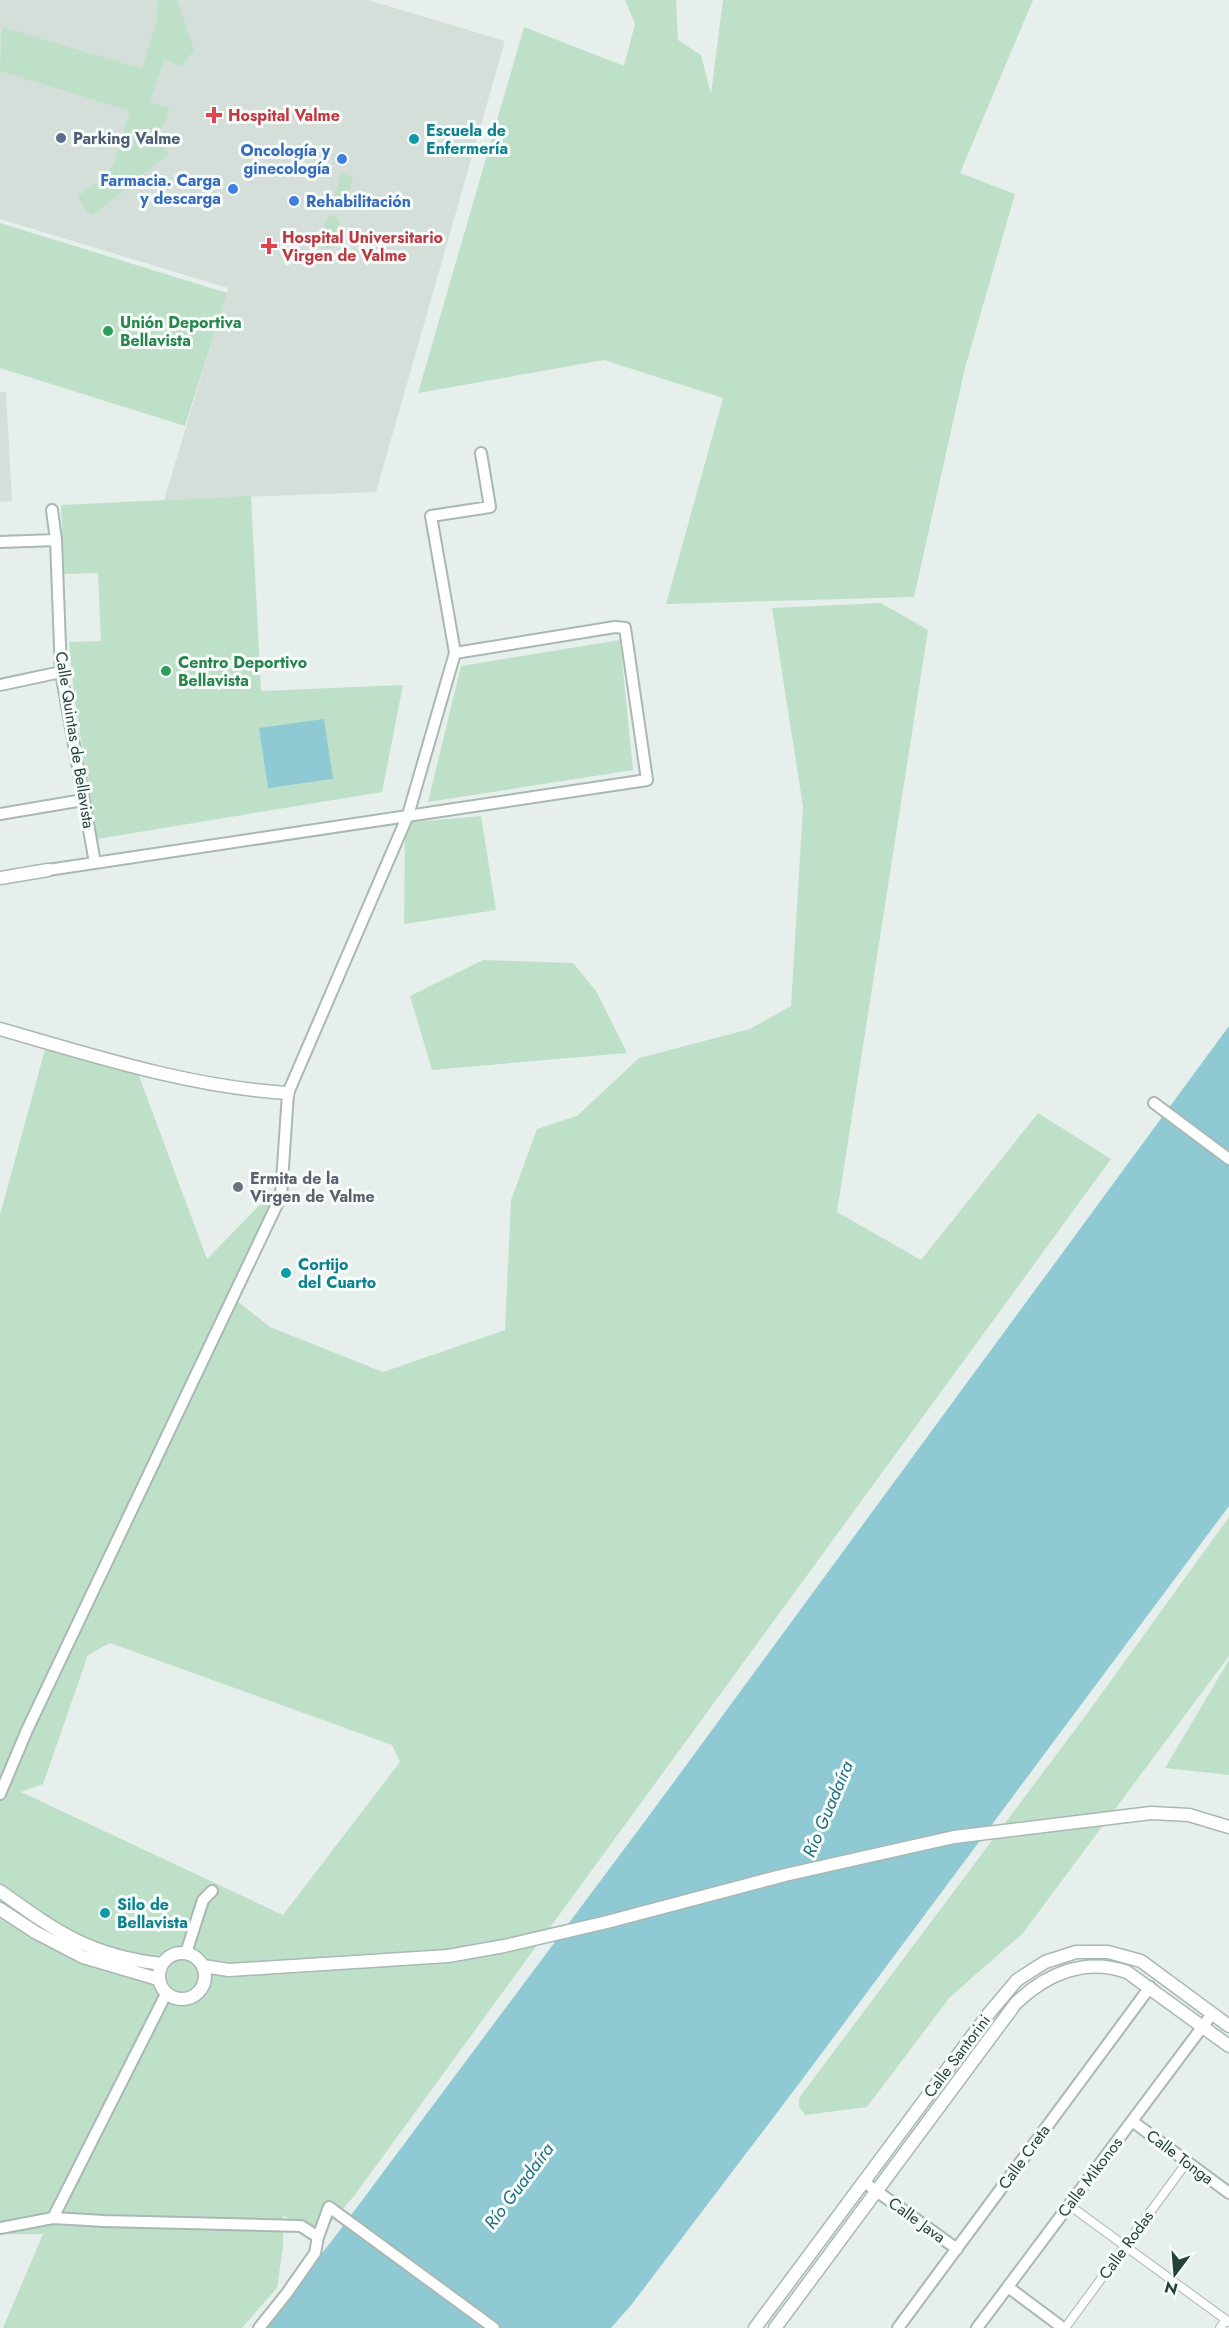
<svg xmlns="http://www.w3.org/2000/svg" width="1229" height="2328" viewBox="0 0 1229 2328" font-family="Jost,sans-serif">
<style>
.built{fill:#d4dfda}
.green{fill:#bfe0c8;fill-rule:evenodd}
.water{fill:#8ec9d4}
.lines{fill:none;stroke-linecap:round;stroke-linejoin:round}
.pedestrian-casing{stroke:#a8b8b2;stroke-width:10}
.minor-casing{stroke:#a8b8b2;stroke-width:14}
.tertiary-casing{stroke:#a8b8b2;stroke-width:15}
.pedestrian{stroke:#fff;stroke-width:8}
.minor{stroke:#fff;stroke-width:10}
.tertiary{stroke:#fff;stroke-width:12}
.health-dot{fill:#e0444e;stroke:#f7fbf9;stroke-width:2}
.service-dot{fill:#5c6f8a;stroke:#f7fbf9;stroke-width:2}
.culture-dot{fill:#0f9aa8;stroke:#f7fbf9;stroke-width:2}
.shop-dot{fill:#3f7fe0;stroke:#f7fbf9;stroke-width:2}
.leisure-dot{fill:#2e9e5b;stroke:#f7fbf9;stroke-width:2}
.worship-dot{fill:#6b7280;stroke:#f7fbf9;stroke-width:2}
.labels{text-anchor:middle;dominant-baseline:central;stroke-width:6;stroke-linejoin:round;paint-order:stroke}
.health-label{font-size:16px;font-weight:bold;fill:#be3a42;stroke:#f7fbf9;text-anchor:start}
.culture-label{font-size:16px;font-weight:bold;fill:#0d838f;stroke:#f7fbf9;text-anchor:start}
.service-label{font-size:16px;font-weight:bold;fill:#4e5e75;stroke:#f7fbf9;text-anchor:start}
.shop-label{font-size:16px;font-weight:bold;fill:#366cbe;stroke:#f7fbf9;text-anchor:end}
.leisure-label{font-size:16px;font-weight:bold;fill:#27864d;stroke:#f7fbf9;text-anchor:start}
.street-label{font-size:16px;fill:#24423a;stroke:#f7fbf9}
.worship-label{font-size:16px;font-weight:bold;fill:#5b616d;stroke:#f7fbf9;text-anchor:start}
.water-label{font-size:18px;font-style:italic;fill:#1c6f80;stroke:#f7fbf9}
</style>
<rect width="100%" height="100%" fill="#e6efeb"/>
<path class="built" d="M0,0h368l137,41 -129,451 -212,8 64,-212 -228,-69z
M0,392h6l6,109 -12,1z"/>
<path class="green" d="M158,0h19l17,50 -12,16 -18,-6 -14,42 19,6 -3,14 -12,15 15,17 -76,61 -7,-4 -8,-15 27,-19 8,-12 17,-54 -130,-40 2,-44 140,42 15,-50z
M625,0h51l2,40 23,15 10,39 12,-94h310l-73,173 55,21 -50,174 -51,229 -248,7 57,-206 -119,-38 -186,33 106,-366 100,39 11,-42z
M341,173l12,4 -8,28 -12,-3z
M335,215l5,6 -9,26 -6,1 -5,-6 7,-25z
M0,223l227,70 -42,133 -185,-58z
M251,496l10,195 142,-6 -21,107 -285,47 -23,-144 -5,-53 32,-1 -3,-68 -34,1 -3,-69z
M881,603l47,27 -91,582 84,48 117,-147 73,46 -757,1037 -36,41 -35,-22v32l-6,41 -35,40h-239l40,-94h-43v-1019l47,-173 89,26 71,191 74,-76 -49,114 38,30 113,45 122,-42 6,-130 26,-71 40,-13 62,-58 111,-29 41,-23 12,-199 -31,-199zM110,1643l282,102 8,17 -117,153 -262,-123 22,-8 45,-129z
M620,640l13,130 -205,32 33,-136z
M481,816l15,94 -92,14 1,-101z
M483,960l90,3 23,28 31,62 -195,17 -22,-74z
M1229,1517v139l-206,277 -73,64 -83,110 -62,8 -6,-8v-9l290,-387z
M1229,1660v115l-64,-7z"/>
<path class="water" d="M324,719l9,60 -65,9 -9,-60z
M1229,1026v480l-425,571 -172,227 -21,24h-347l76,-98 314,-421z"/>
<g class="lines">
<defs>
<path id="pedestrian" d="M1069,2205l160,117
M1065,2328l122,-166
M1220,2328l6,-8"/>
<path id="minor" d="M52,510l4,30 5,132 34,191
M0,542l56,-2
M0,685l61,-13
M0,814l83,-14
M48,870l599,-90 -22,-152 -10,-1 -160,26
M1154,1103l75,56
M0,1794l27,-64 254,-534 7,-103 120,-278 47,-162 -24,-137 59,-9 -9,-54
M186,1953l17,-53 9,-9
M1132,2121l97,72
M864,2182l93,67
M53,2218l113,-224
M0,2228l53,-10 51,3 197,5 17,11
M1008,2287l55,41
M259,2328l28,-35 28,-40 3,-16 11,-30 165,121
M898,2328l252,-341
M977,2328l235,-314"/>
<path id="tertiary" d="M0,878l48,-8
M0,1029c95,27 189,58 288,64
M0,1891c57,41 90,65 162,73
M0,1909l35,23 48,25 75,22
M159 1976a23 23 0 1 1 46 0a23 23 0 1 1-46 0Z
M203,1966l26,4 219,-14 56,-10 103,-24 178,-47 169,-38 197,-24 38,2 40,12
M755,2328l235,-316 27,-32 28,-18 31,-10h32l33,9 88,65
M775,2328l241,-325c30,-29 69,-46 111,-31l102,74"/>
</defs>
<use href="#pedestrian" class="pedestrian-casing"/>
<use href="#minor" class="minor-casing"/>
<use href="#tertiary" class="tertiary-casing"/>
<use href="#pedestrian" class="pedestrian"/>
<use href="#minor" class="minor"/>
<use href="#tertiary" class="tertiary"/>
</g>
<g class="health-dot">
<path d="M211 106h6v6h6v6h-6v6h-6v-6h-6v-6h6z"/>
<path d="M266 237h6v6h6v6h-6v6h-6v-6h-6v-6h6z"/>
</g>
<circle class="service-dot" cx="61" cy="138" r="6"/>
<g class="culture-dot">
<circle cx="414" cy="139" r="6"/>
<circle cx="286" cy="1273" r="6"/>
<circle cx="105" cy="1913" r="6"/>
</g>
<g class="shop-dot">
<circle cx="342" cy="159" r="6"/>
<circle cx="233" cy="189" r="6"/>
<circle cx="294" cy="201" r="6"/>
</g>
<g class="leisure-dot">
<circle cx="108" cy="331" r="6"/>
<circle cx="166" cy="671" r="6"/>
</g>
<circle class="worship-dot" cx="238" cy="1187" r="6"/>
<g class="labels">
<g class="health-label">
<text x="228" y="115">Hospital Valme</text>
<text x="282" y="237">Hospital Universitario<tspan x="282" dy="18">Virgen de Valme</tspan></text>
</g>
<g class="culture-label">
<text x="426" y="130">Escuela de<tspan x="426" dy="18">Enfermería</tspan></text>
<text x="298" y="1264">Cortijo<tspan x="298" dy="18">del Cuarto</tspan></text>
<text x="117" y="1904">Silo de<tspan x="117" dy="18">Bellavista</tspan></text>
</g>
<g class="service-label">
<text x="73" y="138">Parking Valme</text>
</g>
<g class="shop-label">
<text x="330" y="150">Oncología y<tspan x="330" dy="18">ginecología</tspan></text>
<text x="221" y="180">Farmacia. Carga<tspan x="221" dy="18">y descarga</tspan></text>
<text x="306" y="201" text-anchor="start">Rehabilitación</text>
</g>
<g class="leisure-label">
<text x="120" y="322">Unión Deportiva<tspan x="120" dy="18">Bellavista</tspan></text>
<text x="178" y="662">Centro Deportivo<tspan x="178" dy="18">Bellavista</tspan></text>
</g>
<g class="street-label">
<text transform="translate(75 740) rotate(81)">Calle Quintas de Bellavista</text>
<text transform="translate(957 2056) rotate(-53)">Calle Santorini</text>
<text transform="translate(1024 2157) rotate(-54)">Calle Creta</text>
<text transform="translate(1180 2157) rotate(37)">Calle Tonga</text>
<text transform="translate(1090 2177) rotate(-53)">Calle Mikonos</text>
<text transform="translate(917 2220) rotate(36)">Calle Java</text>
<text transform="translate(1126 2245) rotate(-54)">Calle Rodas</text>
</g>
<g class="worship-label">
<text x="250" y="1178">Ermita de la<tspan x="250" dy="18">Virgen de Valme</tspan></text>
</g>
<g class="water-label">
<text transform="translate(828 1809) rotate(-67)">Río Guadaíra</text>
<text transform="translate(519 2186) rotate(-53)">Río Guadaíra</text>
</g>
</g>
<g transform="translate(1175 2274) rotate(196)" stroke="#f7fbf9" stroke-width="4.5" paint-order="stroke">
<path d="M0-4.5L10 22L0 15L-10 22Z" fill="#24423a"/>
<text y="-9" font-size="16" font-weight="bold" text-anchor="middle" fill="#24423a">N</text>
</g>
</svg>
